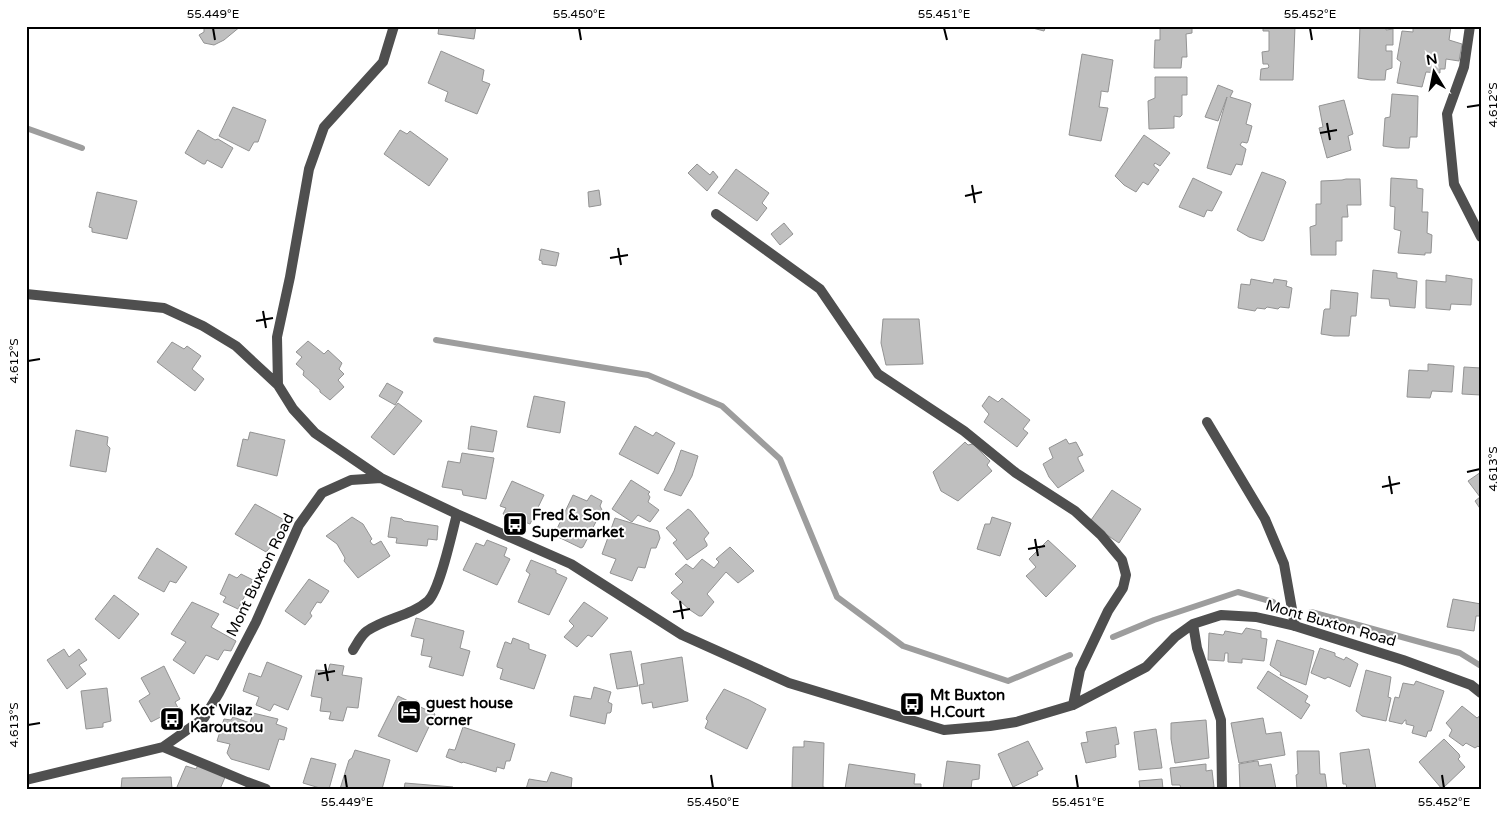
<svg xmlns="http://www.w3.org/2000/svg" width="1507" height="815" viewBox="0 0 1507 815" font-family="'Varela Round',sans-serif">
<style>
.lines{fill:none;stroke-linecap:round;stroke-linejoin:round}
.stream{stroke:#9d9d9d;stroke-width:6}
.building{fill:#bfbfbf;stroke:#939393}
.lane{stroke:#4f4f4f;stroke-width:10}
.street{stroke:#4f4f4f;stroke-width:10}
.ticks{fill:none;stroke:#000;stroke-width:2}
.labels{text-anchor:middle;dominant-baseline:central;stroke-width:4;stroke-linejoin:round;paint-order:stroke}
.poi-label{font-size:15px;font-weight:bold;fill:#000;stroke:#fff;text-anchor:start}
.street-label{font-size:15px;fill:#000;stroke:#fff}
.neatline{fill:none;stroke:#000;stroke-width:2}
.ticks-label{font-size:12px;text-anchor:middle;fill:#000}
</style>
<rect width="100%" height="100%" fill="#fff"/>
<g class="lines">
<path class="stream" d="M26,128l56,20
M436,340l212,35 74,31 58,53 57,138 66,49 105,35 62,-26
M1311,612l149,41 21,13
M1113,637l41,-17 84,-28 35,10"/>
</g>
<path class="building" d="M204,26h37l-17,14 -10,5 -10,-2 -5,-8 5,-3z
M439,26h37l-2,13 -36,-5z
M1025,26h21l-2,5z
M1160,26h32v7l-6,1 1,23h-5l-1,11h-27l1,-28h5z
M1263,26h32l-2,54h-33l1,-11 7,-1 1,-1 -1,-3h-5l-1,-12 7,-1v-20h-6z
M1360,26h26v4l7,-1v16h-7v6h6v17l-6,2 -1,10h-14l-13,-2z
M1413,26h38l-2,14 13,4 -3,17 -13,-2 -1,10h-5v4l-14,-1 -4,15 -25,-4 4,-21 -4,-3 5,-28 11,1z
M441,51l43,19 -2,11 8,3 -13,30 -32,-13 3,-9 -20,-9z
M1082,54l31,6 -5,32 -7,-1v3l-2,13 9,1 -7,33 -32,-6z
M1155,77h32v18h-5v20l-2,2 -6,-1v12l-25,1 -1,-28 7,-3z
M1218,85l15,6 -3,6 20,6 1,1 -5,20 6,2 -4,15 -1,2 -5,-1 -2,3 6,4 -4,16 -6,-1 -5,11 -24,-7 20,-71 -9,24 -13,-4z
M1392,94l26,2 -1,41h-7l-1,11h-13l-13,-2 2,-28 5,-1z
M1344,100l9,34 -5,2 3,14 -24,8 -8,-30 4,-1 -4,-21z
M233,107l33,13 -8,22h-4l-5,9 -30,-15z
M198,130l17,10 3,-1 15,9 -11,20 -15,-8 -2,4h-2l-18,-11z
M400,130l7,4 3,-3 38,28 -19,27 -45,-32z
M1144,135l26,18 -10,13 -5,-3 -1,1v2l5,4 -11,15 -5,-3 -7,10 -12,-7 -9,-9z
M697,164l13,11 3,-4 5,6 -11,14 -19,-18z
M736,169l33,24 -7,10 5,5 -10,13 -39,-28z
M1262,172l22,8 2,2 -22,58 -2,1 -13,-4 -12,-7z
M1193,178l29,14 -10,19 -5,-1 -3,7 -25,-10z
M1391,178l26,2v8l6,1 -1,23h6l-1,21 5,2 -1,18h-6v2l-27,-2 3,-22 -7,-2 1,-22 -5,-1z
M1346,179h14l1,26h-14l1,12h-6v24h-6v14h-25l-1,-28 6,-2v-21h5v-23l21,-1z
M599,190l2,15 -12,2 -1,-15z
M97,192l40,9 -10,38 -35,-7v-4l-3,-1z
M784,223l9,11 -13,11 -9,-11z
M541,249l18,4 -3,13 -14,-2v-3l-3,-1z
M1373,270l24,3v5l20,3 -2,27 -25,-2 -1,-7 -18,-1z
M1446,275l26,4 -1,26 -20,-1 -1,6 -24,-2v-28l20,2z
M1251,279l21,4h1l1,-4 13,2 -1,5 6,2 -3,20 -9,-1 -2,2 -11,-2 -2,2 -8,-1 -2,3 -17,-3 3,-24 9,1z
M1331,290l27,3 -2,23h-5l-2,20h-15l-13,-2 3,-24 1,-1h5z
M883,319h36l4,45 -37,1 -5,-22z
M308,341l16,13 4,-4 14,13 -3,6 5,5 -6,6 6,7 -14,13 -10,-8v-2l-17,-15 1,-4 -8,-7 6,-7 -6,-5z
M172,342l12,7 3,-3 14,10 -9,13 12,10 -9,12 -38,-29z
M1428,364l26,2 -2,26 -20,-1 -2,7 -23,-1 2,-27 19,1z
M1464,367l17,1v27l-19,-1z
M387,383l16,9 -8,13 -16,-9z
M534,396l31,6 -5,31 -33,-6z
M989,396l9,6 4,-4 28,22 -7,9 5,4 -11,14 -33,-25 5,-8 -7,-8z
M398,403l24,18 -28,34 -23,-18z
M471,426l26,5 -4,21 -25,-3z
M635,426l18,10 3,-4 19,11 -17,31 -39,-20z
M76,430l32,7 -1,8 3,3 -4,24 -36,-6z
M250,432l35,8 -8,36 -40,-10 6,-27 5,1z
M1066,439l3,5 7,-2 7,13 -5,2v2l6,12 -26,17 -9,-11 -6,-13 10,-6 -4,-10z
M965,442l3,3 5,-1 17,17 -3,4 5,6 -34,30 -17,-10 -8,-19z
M681,450l17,6 -6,20 -11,20 -17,-6 10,-19z
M462,453l32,5 -8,41 -23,-4 -1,-5 -20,-3 6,-26 12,2z
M1481,472v38l-6,-9 5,-4 -12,-16z
M631,480l19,12 -2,2 2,3 -2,5 11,8 -9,12 -12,-7 -6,7 -20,-13z
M512,481l32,14 -14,29 -27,-10 3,-6 -6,-2z
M1112,490l29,19 -22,34 -30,-20z
M573,495l14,6 4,-6 11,6 -2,5 2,4 -19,37 -2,1 -27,-13z
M255,504l33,18 -13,23 -2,-1 -7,8 -31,-18z
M688,509l3,2 18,22 -5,6 3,5v2l-20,14 -14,-17 4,-3 -11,-12z
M352,517l11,7 9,15 -2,2 2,3 2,1 7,-4 9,15 -32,22 -14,-17 1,-3 -8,-14 -11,-8z
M391,517l11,2 2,2 34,5 -1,14 -9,-1 -1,7 -31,-3 1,-5 -9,-1z
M992,517l19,6 -11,33 -23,-7 8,-25h5z
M615,518l43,13 2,7 -4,10h-5l-6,20 -7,-1 -6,14 -22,-8 6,-14 -14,-5z
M487,540l20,8 -3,8 6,3 -13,26 -34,-15 13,-27 8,3z
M1048,540l28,26 -30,31 -20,-21 10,-9 -7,-8z
M730,547l24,24 -16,12 -12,-11 -19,22 7,8 -12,14h-3l-9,-6 -19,-17 12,-11 -8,-8 11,-10 7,5 9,-10 12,9 5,-6 -3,-3z
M157,548l30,19 -11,16 -6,-2 -6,11 -26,-14z
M531,560l25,10v3l11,5 -18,37 -31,-13 12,-28 -4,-3z
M229,574l8,4 4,-4 12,6 -15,29 -15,-7 3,-5 -6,-3z
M309,579l20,12 -8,12 -4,-1 -7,11 2,3 -7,9 -20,-14z
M114,595l25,19 -20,25 -24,-20z
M1453,599l28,5v12h-5l-2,15 -27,-4z
M192,602l27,12 -8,13 25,14 -5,10 -7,-1 -6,10 -12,-5 -12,19 -21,-14 13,-18 -15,-8z
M584,602l24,16 -16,19 -4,-2 -11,12 -13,-10 10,-11 -5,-5z
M416,618l48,13 -4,17 10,3 -7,25 -34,-9 3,-10 -11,-2 3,-16 -13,-3z
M1246,628l15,3v7l6,1 -3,22 -20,-2h-2v4l-14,-1v-9h-3l-1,8 -16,-1 1,-27 14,2 1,-1 1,-3 17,3z
M513,638l16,6v5l17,6 -12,34 -34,-10 3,-10 -6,-2v-2l8,-23h1l5,2z
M1277,640l37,11 -8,34 -26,-10 1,-2 -11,-8z
M1320,648l15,5v3l7,3 2,1 2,-3 12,7 -8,23 -22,-10 -3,2 -14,-6z
M64,649l5,8 10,-8 8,11 -8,5 7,9 -19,15 -20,-29z
M631,651l7,35 -21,3 -7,-35z
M682,657l6,44 -35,7 -1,-6 -10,2 -3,-19 5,-1 -3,-20z
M267,662l35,14 -14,34 -14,-6 -4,7 -14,-6 3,-8 -16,-6 6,-18 12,4z
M330,664l14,2 -2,9 20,3 -4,30 -11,-1 -4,14 -14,-2 2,-7 -11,-1 2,-13 -11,-2 5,-26 12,1z
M164,666l16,33 -5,3 3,6 -27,14 -12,-21 11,-7 -9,-16z
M1366,670l25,7 -3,20 3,1 -5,23 -24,-5 -6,-5z
M1268,671l40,25 -3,6 5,3 -9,14 -44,-31z
M1416,681l28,10 -13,40h-3l-2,6 -14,-4 2,-7 -8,-2v-4h-1l-3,4 -13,-3 6,-24 4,1 4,-15 11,2z
M594,687l17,5 -3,10 4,2 -1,8 -1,1h-3l-2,11 -35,-8 4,-20 17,3z
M107,688l4,33 -8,2v4l-17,2 -5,-38z
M724,689l25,11 17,9 -19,40 -42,-21 3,-7 -2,-2 1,-3z
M398,696l37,18 -18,38 -39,-16z
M1462,706l15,12 4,-3v34l-3,-3 -3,2 -9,-5 -3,3 -14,-10 3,-6 -6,-7z
M253,713l25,6 -2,5 11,4 -3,12 -5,-1 -10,31 -38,-11 -4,-6 3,-9 -13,-3 7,-22 7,1 2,-3 17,6z
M1263,718l3,16 15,-2 4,23 -46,8 -8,-40z
M1206,720l3,38 -34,5 -4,-24v-16z
M463,727l52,17 -5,17h-4l-2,8 -7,-2 -1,5 -33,-10 -1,1 -16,-6 3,-8 5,1h1z
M1116,727l3,17 -4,1 1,12 -30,6 -5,-20 7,-1 -2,-10z
M1156,729l6,39 -23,2 -5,-38z
M1444,739l15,15 1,3 -2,2 7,8 -23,22 -23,-27z
M804,741l20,2 -1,42v2l8,2h-39l1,-42h11z
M1028,741l15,28 -6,3 1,3 -25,12 -15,-33z
M1369,749l7,40h-29l-1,-5h-3l-3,-31z
M355,750l35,10 -8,29h-42l9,-29 3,-2z
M1297,751h22l1,23h5l2,15h-30l-1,-14 2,-1z
M311,758l25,6 -7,25h-6l-20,-6z
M947,761l33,4 -1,14 -7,1 -1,9h-28z
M1256,761h2l1,5 12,-2 5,25h-36l-1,-25z
M199,763l27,12 -6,14h-40l-3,-2 9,-21 10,3z
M849,764l66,10 -1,10h7v5h-76z
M1206,764v7l6,-1 2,17 -10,2h-23l-1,-4h-8l-2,-17z
M551,772l21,6 -1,11h-45l3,-10 18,3z
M171,777l1,12h-51l1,-11z
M1162,779l1,10h-23l-1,-8z
M405,783l48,4v2h-49z"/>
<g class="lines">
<path class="lane" d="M1207,422l58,97 19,45 11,62"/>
<path class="street" d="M394,26l-11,36 -59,65 -15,42 -19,108 -13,60 1,48 15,24 22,24 66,45 76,36 114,50 111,71 107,48 155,47 46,-4 26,-4 57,-17 73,-38 29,-30 18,-13 28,-9 35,2 39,9 108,34 68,25 10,8
M1470,26l-6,41 -17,47 7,70 27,53
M716,214l104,75 58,85 86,57 52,42 59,38 26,24 21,25 4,15 -3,13 -15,23 -28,59 -7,35
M26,294l138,14 39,18 33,20 42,39
M1193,624l4,24 24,72 1,69
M353,650c4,-6 8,-15 14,-19 18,-13 44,-15 61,-30 12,-11 24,-69 29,-87
M163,747l84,35 19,7
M26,780l137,-33 41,-29 15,-25 37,-71 43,-97 23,-32 29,-13 30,-2"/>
</g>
<path class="ticks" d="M213,28l2,12M579,28l2,12M944,28l3,12M1310,28l2,12M1467,107l13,-2M1327,123l3,17M1320,133l17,-3M972,185l3,18M965,196l17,-4M618,248l3,17M610,258l18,-3M263,311l3,17M256,321l17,-3M28,361l12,-2M1467,472l13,-3M1389,476l3,18M1382,487l18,-4M1035,539l3,17M1028,549l17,-3M680,601l3,18M673,612l17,-3M325,664l3,17M318,674l17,-3M28,725l12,-2M345,775l2,13M711,775l2,13M1076,775l2,13M1442,775l2,13"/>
<defs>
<symbol id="bus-square" viewBox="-11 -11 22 22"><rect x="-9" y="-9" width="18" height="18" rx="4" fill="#000" stroke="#fff"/><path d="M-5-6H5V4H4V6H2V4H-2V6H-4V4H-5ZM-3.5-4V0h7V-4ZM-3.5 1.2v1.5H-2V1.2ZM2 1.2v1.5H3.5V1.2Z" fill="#fff"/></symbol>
<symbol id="hotel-square" viewBox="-11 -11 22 22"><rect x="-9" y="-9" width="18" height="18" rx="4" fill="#000" stroke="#fff"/><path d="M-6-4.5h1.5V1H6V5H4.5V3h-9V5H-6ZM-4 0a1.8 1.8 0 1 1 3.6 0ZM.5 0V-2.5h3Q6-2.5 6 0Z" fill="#fff"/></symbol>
</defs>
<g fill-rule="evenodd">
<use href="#bus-square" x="501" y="510" width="28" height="28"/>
<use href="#bus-square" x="898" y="690" width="28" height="28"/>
<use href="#hotel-square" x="395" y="698" width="28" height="28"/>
<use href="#bus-square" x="158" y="705" width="28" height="28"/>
</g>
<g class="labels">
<g class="poi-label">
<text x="532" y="515">Fred &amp; Son<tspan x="532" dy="17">Supermarket</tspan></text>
<text x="930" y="695">Mt Buxton<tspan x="930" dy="17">H.Court</tspan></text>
<text x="426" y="703">guest house<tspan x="426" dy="17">corner</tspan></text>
<text x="190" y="710">Kot Vilaz<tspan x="190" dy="17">Karoutsou</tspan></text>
</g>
<g class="street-label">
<text transform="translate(260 575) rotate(-64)">Mont Buxton Road</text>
<text transform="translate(1331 623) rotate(16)">Mont Buxton Road</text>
</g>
</g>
<rect width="1507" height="815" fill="none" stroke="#ffffff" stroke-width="55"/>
<g transform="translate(1434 72) rotate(350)" stroke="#ffffff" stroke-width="4" paint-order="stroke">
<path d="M0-4L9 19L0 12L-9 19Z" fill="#000000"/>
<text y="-8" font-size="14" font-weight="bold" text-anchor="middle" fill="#000000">N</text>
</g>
<rect x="28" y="28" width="1452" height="760" class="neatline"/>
<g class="ticks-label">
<text x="213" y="18">55.449°E</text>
<text x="579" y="18">55.450°E</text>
<text x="944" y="18">55.451°E</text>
<text x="1310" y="18">55.452°E</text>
<text transform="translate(1493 105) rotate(-90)" y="4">4.612°S</text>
<text transform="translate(14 361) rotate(-90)" y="4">4.612°S</text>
<text transform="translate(1493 469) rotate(-90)" y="4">4.613°S</text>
<text transform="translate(14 725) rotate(-90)" y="4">4.613°S</text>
<text x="347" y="806">55.449°E</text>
<text x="713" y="806">55.450°E</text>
<text x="1078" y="806">55.451°E</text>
<text x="1444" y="806">55.452°E</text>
</g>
</svg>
